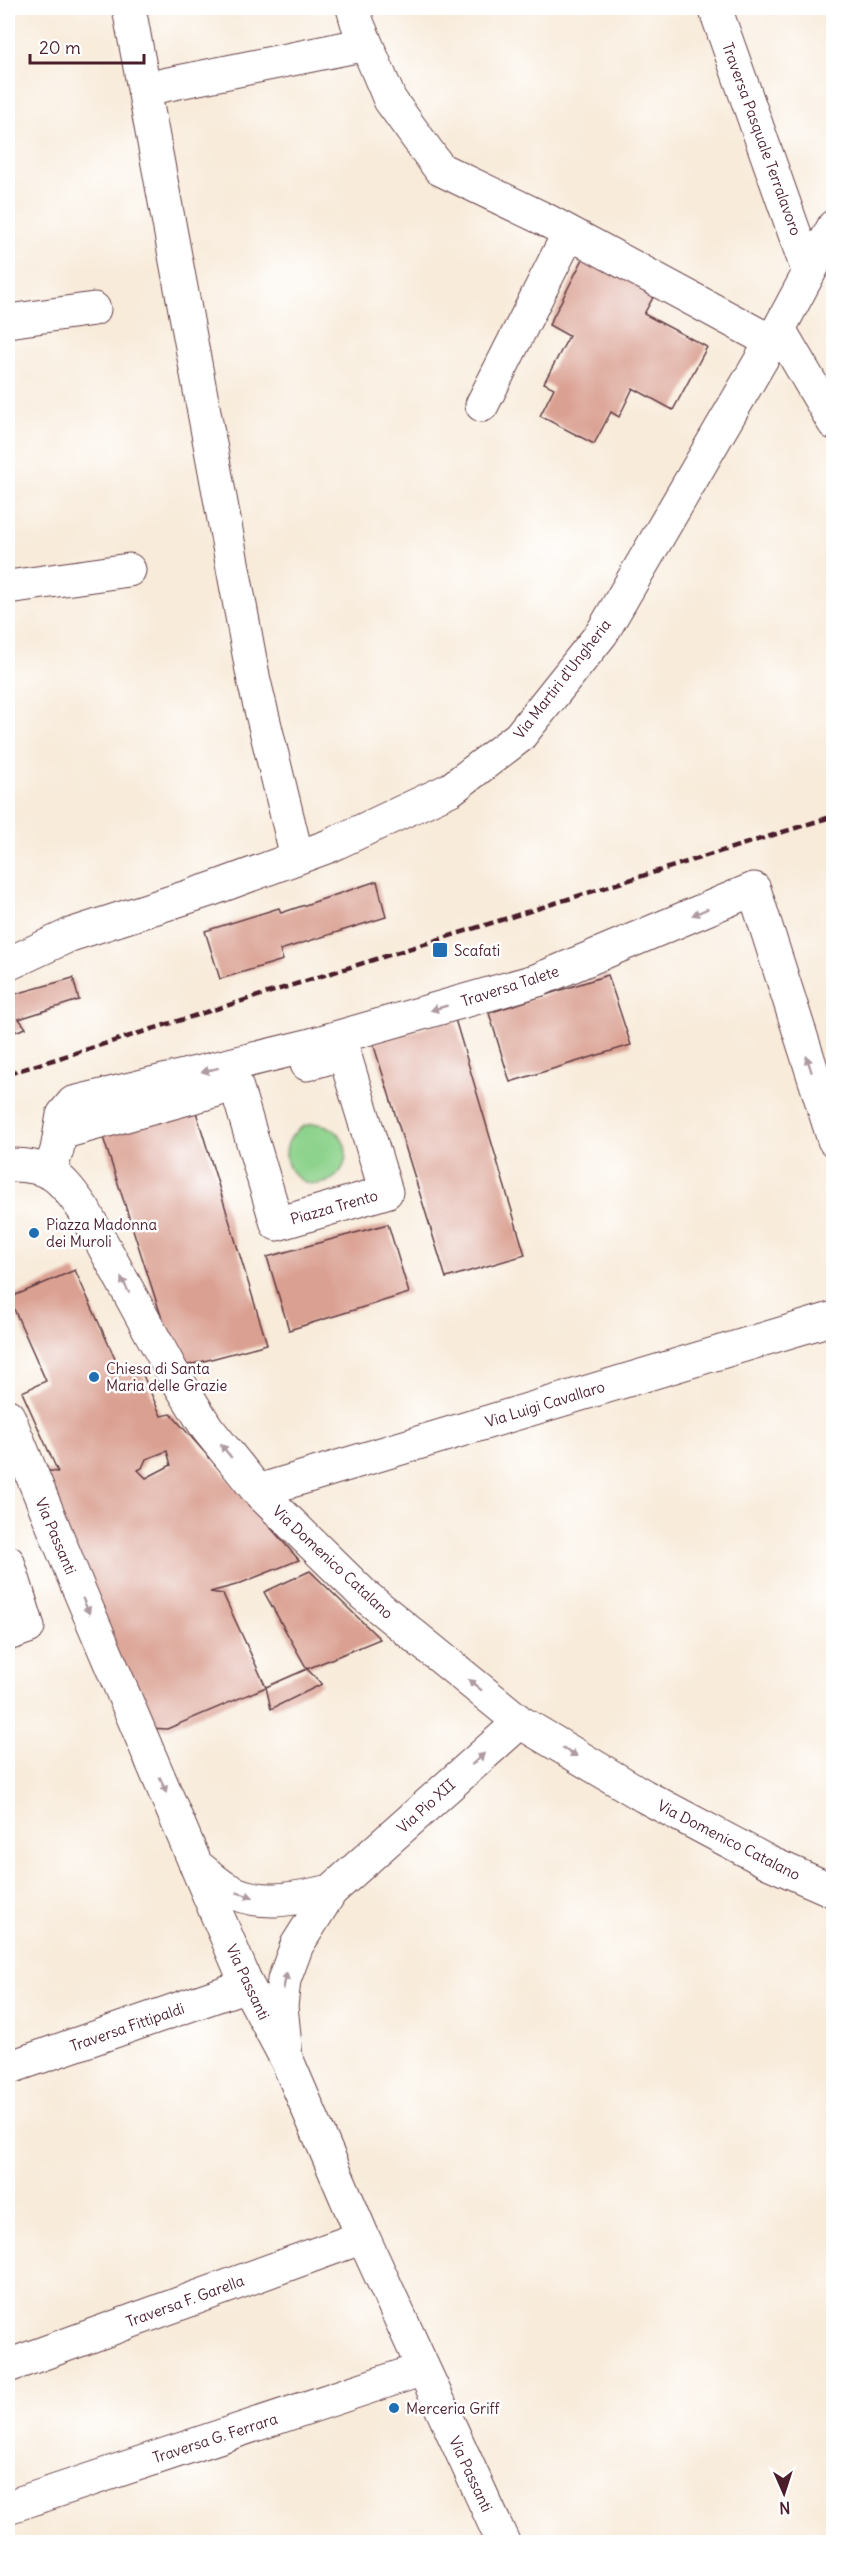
<svg xmlns="http://www.w3.org/2000/svg" width="841" height="2550" viewBox="0 0 841 2550" font-family="Delius,sans-serif">
<style>
.green{fill:#8ed38d;stroke:#6c795c;stroke-width:1.5}
.building{fill:#daa092;fill-rule:evenodd}
.lines{fill:none;stroke-linecap:round;stroke-linejoin:round}
.minor-casing{stroke:#643e45;stroke-width:35}
.major-casing{stroke:#643e45;stroke-width:35}
.minor{stroke:#fff;stroke-width:33}
.major{stroke:#fff;stroke-width:33}
.rail{stroke:#4a1f2b;stroke-width:4.5;stroke-dasharray:9 4.5;stroke-linecap:butt}
.oneway{fill:#ae9aa0}
.poi-dot{fill:#1f6fb2;stroke:#fff;stroke-width:2}
.labels{text-anchor:middle;dominant-baseline:central;stroke-width:5;stroke-linejoin:round;paint-order:stroke}
.street-label{font-size:15px;fill:#4a1f2b;stroke:#fff}
.poi-label{font-size:15px;fill:#4a1f2b;stroke:#fff;text-anchor:start}
</style>
<rect width="100%" height="100%" fill="#fff"/>
<filter id="ink" filterUnits="userSpaceOnUse"><feTurbulence type="fractalNoise" baseFrequency=".0167" numOctaves="2"/><feDisplacementMap in="SourceGraphic" scale="12" xChannelSelector="R" yChannelSelector="G"/><feConvolveMatrix kernelMatrix="1 2 1 2 8 2 1 2 1" color-interpolation-filters="sRGB"/></filter>
<filter id="wash" filterUnits="userSpaceOnUse"><feTurbulence type="fractalNoise" baseFrequency=".008" numOctaves="4" result="noise"/><feDisplacementMap in="SourceGraphic" scale="24" xChannelSelector="R" yChannelSelector="G"/><feGaussianBlur stdDeviation="1.35" result="paint"/><feColorMatrix in="noise" values="0 0 0 0 0 0 0 0 0 0 0 0 0 0 0 0 0 1.4 0 .05"/><feComposite in="paint" operator="in"/></filter>
<g filter="url(#wash)">
<rect width="100%" height="100%" fill="#f8ebda"/>
<path class="green" d="M286 1154a30 30 0 1 1 60 0a30 30 0 1 1-60 0Z"/>
<g id="blocks">
<path class="building" d="M584,257l71,37 -11,20 63,33 -34,63 -40,-22 -14,29 -8,-5 -17,32 -54,-28 14,-28 -10,-5 25,-47 -20,-11z
M377,881l9,36 -106,33 3,10 -63,19 -15,-48 74,-23 2,5z
M608,975l23,70 -121,37 -21,-69z
M73,978l6,22 -60,19 7,9 -18,6v-38z
M455,1019l70,236 -79,23 -73,-235z
M193,1102l74,242 -89,24 -78,-240z
M388,1224l21,69 -120,37 -22,-73z
M75,1270l46,102 17,-8 23,52 10,-2 128,146 -63,25 -26,7 13,2 43,93 -99,42 -18,-1 -112,-259 21,3 -36,-80 24,-11 -37,-83zM167,1451l4,14 -25,13 -8,-8 4,-2 4,-9z
M310,1571l70,68 -73,30 -43,-77z
M307,1669l15,15 -51,25 -5,-22z"/>
</g>
</g>
<g filter="url(#ink)">
<use href="#blocks" fill-opacity="0" stroke="#643e45" stroke-width="1.5"/>
<g class="lines">
<defs>
<path id="minor" d="M129,8l125,673 43,176
M353,8l4,14 33,78 50,69 106,51 226,122
M715,8l93,263
M144,89l222,-45
M8,321l86,-12
M779,329l55,94
M482,405l87,-172
M8,587l121,-17
M236,1085l41,139 109,-32 -42,-139 -37,11
M60,1133l157,-43
M8,1165c42,-1 53,12 76,45l87,160 36,58 51,63 106,104 156,127 124,74 126,67 64,28
M50,1171l7,-21 6,-35 10,-12 234,-57 231,-66 216,-91 80,251
M8,1416l69,169 170,400 40,75 76,177 140,305
M258,1491l576,-173
M8,1562l20,65 -20,7
M197,1866c10,7 19,17 30,23 32,19 71,9 104,2
M285,2046l-4,-40 3,-26 13,-35 34,-54 189,-169
M8,2068l239,-83
M8,2366l355,-129
M8,2507l415,-138"/>
<path id="major" d="M8,964l62,-29 142,-46 117,-43 122,-57 68,-52 83,-104 177,-304 55,-103"/>
</defs>
<use href="#minor" class="minor-casing"/>
<use href="#major" class="major-casing"/>
<use href="#minor" class="minor"/>
<use href="#major" class="major"/>
<path class="rail" d="M8,1074l826,-258"/>
</g>
<defs><path id="oneway-solid" d="M-6-.8H1V-3.2L6.5 0L1 3.2V.8H-6Z" transform="scale(1.5)"/></defs>
<g class="oneway">
<use href="#oneway-solid" transform="translate(700 912) rotate(157)"/>
<use href="#oneway-solid" transform="translate(439 1008) rotate(164)"/>
<use href="#oneway-solid" transform="translate(809 1064) rotate(-108)"/>
<use href="#oneway-solid" transform="translate(210 1070) rotate(166)"/>
<use href="#oneway-solid" transform="translate(125 1285) rotate(-118)"/>
<use href="#oneway-solid" transform="translate(226 1451) rotate(-129)"/>
<use href="#oneway-solid" transform="translate(86 1606) rotate(66)"/>
<use href="#oneway-solid" transform="translate(475 1685) rotate(-141)"/>
<use href="#oneway-solid" transform="translate(570 1752) rotate(31)"/>
<use href="#oneway-solid" transform="translate(478 1759) rotate(-42)"/>
<use href="#oneway-solid" transform="translate(163 1785) rotate(68)"/>
<use href="#oneway-solid" transform="translate(245 1895) rotate(17)"/>
<use href="#oneway-solid" transform="translate(285 1981) rotate(-78)"/>
</g>
</g>
<g class="poi-dot">
<rect x="432" y="942" width="16" height="16" rx="3"/>
<circle cx="34" cy="1233" r="6"/>
<circle cx="94" cy="1377" r="6"/>
<circle cx="394" cy="2408" r="6"/>
</g>
<g class="labels">
<g class="street-label">
<text transform="translate(762 139) rotate(70)">Traversa Pasquale Terralavoro</text>
<text transform="translate(562 679) rotate(-52)">Via Martiri d'Ungheria</text>
<text transform="translate(510 986) rotate(-18)">Traversa Talete</text>
<text transform="translate(334 1207) rotate(-16)">Piazza Trento</text>
<text transform="translate(545 1404) rotate(-17)">Via Luigi Cavallaro</text>
<text transform="translate(56 1536) rotate(67)">Via Passanti</text>
<text transform="translate(333 1562) rotate(43)">Via Domenico Catalano</text>
<text transform="translate(426 1806) rotate(-42)">Via Pio XII</text>
<text transform="translate(729 1840) rotate(27)">Via Domenico Catalano</text>
<text transform="translate(248 1982) rotate(65)">Via Passanti</text>
<text transform="translate(127 2027) rotate(-19)">Traversa Fittipaldi</text>
<text transform="translate(185 2301) rotate(-20)">Traversa F. Garella</text>
<text transform="translate(215 2438) rotate(-18)">Traversa G. Ferrara</text>
<text transform="translate(471 2474) rotate(65)">Via Passanti</text>
</g>
<g class="poi-label">
<text x="454" y="950">Scafati</text>
<text x="46" y="1224">Piazza Madonna<tspan x="46" dy="17">dei Muroli</tspan></text>
<text x="106" y="1368">Chiesa di Santa<tspan x="106" dy="17">Maria delle Grazie</tspan></text>
<text x="406" y="2408">Merceria Griff</text>
</g>
</g>
<rect width="841" height="2550" fill="none" stroke="#fff" stroke-width="30"/>
<g transform="translate(784 2493) rotate(177)" stroke="#ffffff" stroke-width="4.5" paint-order="stroke">
<path d="M0-4.5L10 22L0 15L-10 22Z" fill="#4a1f2b"/>
<text y="-9" font-size="16" font-weight="bold" text-anchor="middle" fill="#4a1f2b">N</text>
</g>
<path d="M30 54v9h114v-9" fill="none" stroke="#4a1f2b" stroke-width="3"/>
<text x="39" y="54" font-size="18" fill="#4a1f2b" stroke="#ffffff" stroke-width="4.5" paint-order="stroke">20 m</text>
</svg>
